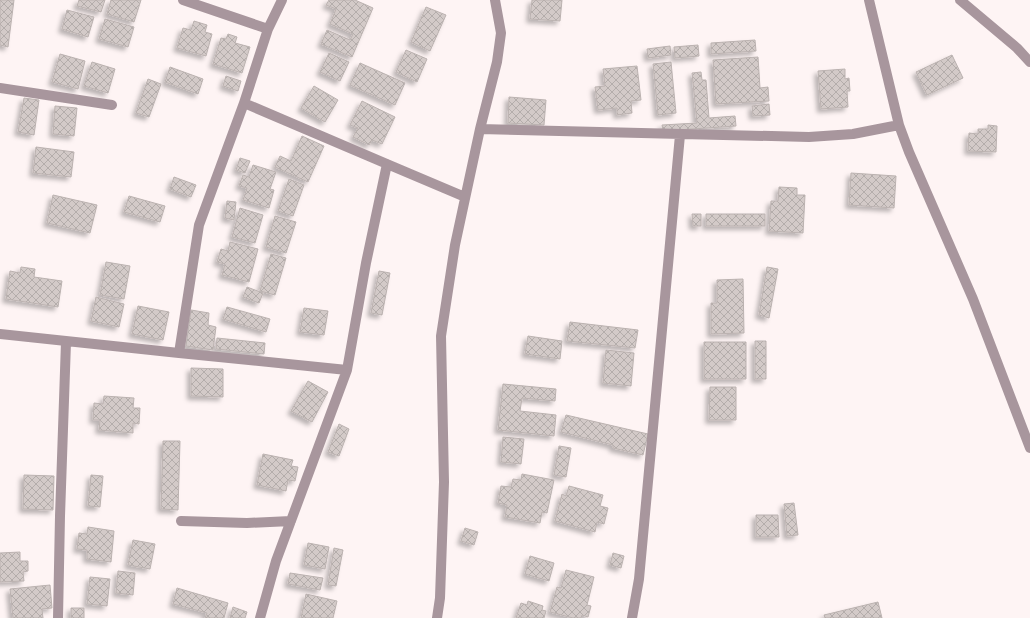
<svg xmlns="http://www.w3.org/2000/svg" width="1030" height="618" viewBox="0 0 1030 618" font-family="'Roboto Serif',serif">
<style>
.building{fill:url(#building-cross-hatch);stroke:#bbb2b0;filter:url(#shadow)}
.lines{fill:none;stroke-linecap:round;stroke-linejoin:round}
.street{stroke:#a8969d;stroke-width:10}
</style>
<defs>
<pattern id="building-cross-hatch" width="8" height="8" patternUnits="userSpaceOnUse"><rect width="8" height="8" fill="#d3cac8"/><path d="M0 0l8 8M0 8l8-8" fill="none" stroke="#b4adab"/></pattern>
<filter id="shadow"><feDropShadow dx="-3.5" dy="3.5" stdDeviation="2" flood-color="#0004"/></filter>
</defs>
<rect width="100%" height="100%" fill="#fef4f4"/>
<path class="building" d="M0,0h14l-6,47 -8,-2z
M79,0h26l-4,12 -24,-6z
M111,0h30l-7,22 -27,-8z
M329,0h26l18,8 -21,49 -31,-13 6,-14 23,10 3,-6 -23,-10 6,-15 -10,-4z
M532,0h30l-2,21 -30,-2z
M426,7l20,8 -16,36 -19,-9z
M67,10l27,7 -6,20 -26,-8z
M105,19l29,8 -6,20 -29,-8z
M194,21l13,4 -2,7 7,2 -6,22 -29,-8 6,-20 8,2z
M228,34l9,3 -2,6 15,4 -8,26 -29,-9 8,-26 5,1z
M755,40l1,11 -45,3v-11z
M698,45l1,11 -24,2 -1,-11z
M670,46l1,9 -23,3 -1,-9z
M406,50l21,9 -10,23 -21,-10z
M329,53l20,9 -9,19 -20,-9z
M60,54l25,7 -7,28 -26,-7z
M952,55l11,23 -36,17 -11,-23z
M758,57l2,31 8,-1 1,14 -53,3 -3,-44z
M92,62l23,7 -7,24 -24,-7z
M671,62l5,51 -18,2 -5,-51z
M360,63l45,20 -10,22 -45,-20z
M637,66l4,34 -10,1 1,12 -15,2v-7l-19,2 -3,-23 10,-1 -2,-17z
M170,67l33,12 -5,15 -33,-12z
M845,69v10l4,-1 1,13h-3l1,16 -27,2 -3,-38z
M701,72l1,8h4l3,38 26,-2 1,10 -73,5 -1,-6 35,-2 -5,-50z
M226,76l15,5 -3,10 -15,-5z
M148,79l13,5 -12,33 -13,-4z
M314,86l24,14 -13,22 -24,-14z
M509,97l37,3 -2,25 -36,-2z
M24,98l15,2 -5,35 -16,-3z
M362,101l33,16 -13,27 -10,-4 -3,5 -16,-8 5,-9 -8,-3z
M769,104l1,11 -17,1 -1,-10z
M55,106l22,2 -3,28 -21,-2z
M988,125l9,1 -1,26 -28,-1 1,-18 9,1v-5h10z
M302,136l22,10 -16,36 -33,-15 5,-11 11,5z
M36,147l38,5 -3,25 -38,-4z
M240,158l10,3 -5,12 -9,-3z
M253,165l23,7 -6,17 4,1 -5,18 -26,-8 4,-12 -8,-2 4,-11 6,2z
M851,173l45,3 -2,32 -45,-3z
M174,177l22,8 -5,12 -21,-8z
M289,179l15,6 -11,31 -15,-5z
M779,187l18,1v7h8l-2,38 -34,-2 2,-30h7z
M53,195l44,10 -7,28 -43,-10z
M129,196l36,10 -5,16 -36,-10z
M227,201l9,1 -2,18 -9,-2z
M240,208l23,7 -8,28 -23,-6z
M692,214h9v12h-8z
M706,214h59v12h-59z
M275,216l21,6 -10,31 -20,-6z
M230,242l28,7 -9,33 -27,-7 3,-11 -8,-2 4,-13 7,2z
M271,254l15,4 -11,37 -15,-4z
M106,262l24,4 -6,33 -24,-4z
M21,267l14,2 -1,8 28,4 -4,26 -52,-8 4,-28 10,2z
M767,267l11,2 -9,49 -10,-3z
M379,271l11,2 -8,42 -11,-2z
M743,279l1,54 -33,1v-31h6v-23z
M247,287l16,6 -4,10 -16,-6z
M96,297l28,7 -5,23 -28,-6z
M138,306l31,6 -6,28 -31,-6z
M227,307l43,12 -4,13 -43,-13z
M304,308l24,3 -4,24 -24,-3z
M191,310l18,3 -1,12 8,2 -3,23 -27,-4z
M570,322l68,8 -3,18 -68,-7z
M528,336l34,5 -2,18 -35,-5z
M217,338l48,5 -1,11 -48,-5z
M755,341h11v38h-11z
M704,342h42v37h-42z
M606,350l28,3 -3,33 -28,-3z
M191,368l32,1v28l-32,-1z
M308,381l20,11 -16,30 -21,-11z
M503,384l53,5 -1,12 -33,-3 -2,13 36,4 -2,21 -56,-6z
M710,387h26v33h-27z
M104,396l30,2 -1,10h7l-1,16 -6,-1v10l-34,-3 1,-10h-7l1,-17 9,1z
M566,415l82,19 -5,21 -30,-7v-3l-52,-13z
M339,424l10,5 -10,27 -11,-4z
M503,437l21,2 -3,25 -20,-2z
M163,441h17l-2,69 -17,-1z
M559,446l12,2 -5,29 -12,-2z
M263,454l30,6 -2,6 7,1 -3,14 -7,-1 -2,11 -29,-6z
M522,474l32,6 -7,33 -5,-1 -2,11 -35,-6 2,-12 -9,-2 3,-17 10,1 2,-8 8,1z
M24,475l30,1 -1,34 -30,-1z
M91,475l12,1 -3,31 -12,-1z
M569,486l34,9 -3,11 8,2 -4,16 -7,-2 -2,10 -40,-11 7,-27 4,2z
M794,503l4,32 -11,1 -3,-32z
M756,515h22l1,22h-23z
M88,527l26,4 -3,31 -24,-3v-9l-10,-1 2,-16 8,1z
M465,528l13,4 -4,13 -13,-4z
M133,540l22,4 -5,25 -22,-4z
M308,543l21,4 -4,22 -21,-4z
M334,548l9,2 -7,36 -8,-1z
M20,552v9h8v10l-5,1 1,9 -24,1v-29z
M613,553l11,3 -3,12 -11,-3z
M530,556l24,7 -5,18 -24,-7z
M566,570l28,7 -7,28 4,1 -3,11 -6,-2 -1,3h-8l-23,-6 7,-25 4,1z
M118,571l17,2 -2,22 -17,-2z
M290,573l33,5 -3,12 -32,-6z
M90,577l20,2 -3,27 -20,-2z
M50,585l2,23 -10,1 1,9h-30l-3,-29z
M177,588l51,15 -4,15h-19l2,-5 -34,-9z
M306,594l31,7 -4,17h-32z
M528,601l15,5 -1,4 4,1 -2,7h-28l5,-15 6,2z
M878,602l4,16h-57l-1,-3z
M233,607l14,5 -2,6h-15z
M71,608h13v10h-13z"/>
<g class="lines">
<path class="street" d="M183,0l85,29 -24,74 143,61
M869,0l30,125 10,27 64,147 57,149
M960,0l57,48 13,14
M268,29l14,-29
M0,88l112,17
M244,103l-45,122 -20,128 168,17
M480,129l329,8 44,-3 46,-9
M0,334l179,19
M181,521l66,2 44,-2
M58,618l2,-102 6,-174
M260,618l16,-57 71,-191 19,-107 21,-99 78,33
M437,618l3,-20 4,-116 -3,-146 14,-91 25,-116 17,-67 4,-29 -6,-33
M632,618l7,-39 41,-444"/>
</g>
</svg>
